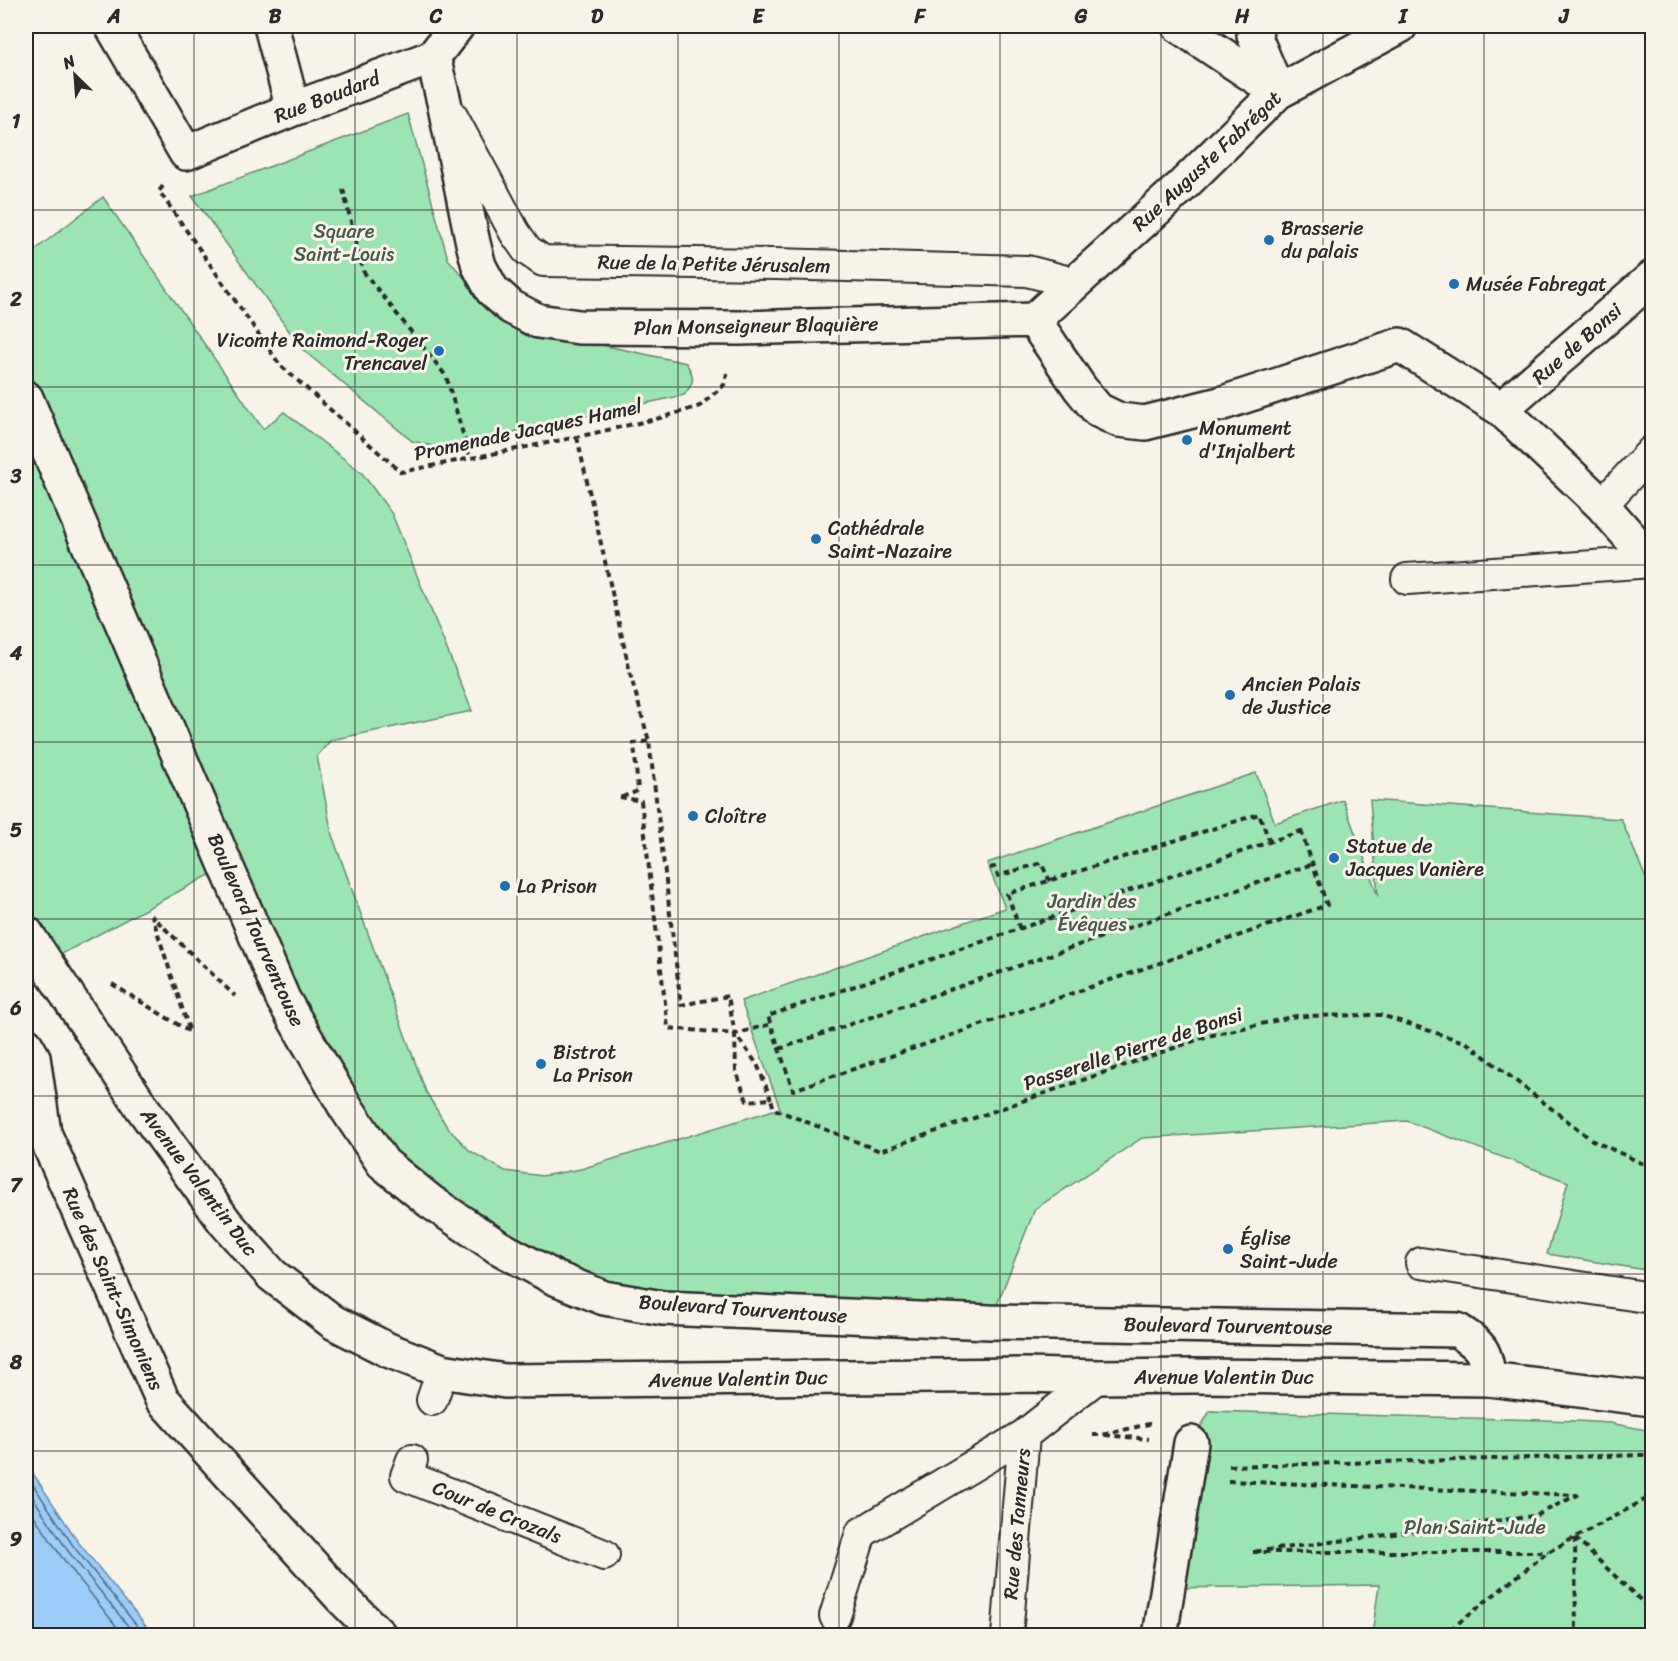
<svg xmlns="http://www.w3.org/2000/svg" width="1678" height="1661" viewBox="0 0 1678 1661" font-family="Sriracha,sans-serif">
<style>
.green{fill:#9ce5b3;stroke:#64886f;stroke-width:1.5}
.water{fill:#9bcdf8;stroke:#6e8ca6;stroke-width:1.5}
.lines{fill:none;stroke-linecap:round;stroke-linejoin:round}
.shore{stroke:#586c7d;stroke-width:1.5}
.service-casing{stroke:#2b2b2b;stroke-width:34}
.minor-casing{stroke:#2b2b2b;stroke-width:38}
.tertiary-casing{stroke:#2b2b2b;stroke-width:38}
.secondary-casing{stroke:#2b2b2b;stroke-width:38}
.path{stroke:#2b2b2b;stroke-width:4;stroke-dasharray:6 4.5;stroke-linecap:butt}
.service{stroke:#f7f3e8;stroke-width:30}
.minor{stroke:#f7f3e8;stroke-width:33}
.tertiary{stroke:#f7f3e8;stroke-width:33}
.secondary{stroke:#f7f3e8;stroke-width:33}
.grid{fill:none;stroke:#2b2b2b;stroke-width:1.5;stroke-opacity:0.55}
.poi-dot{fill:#1f6fb2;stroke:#f7f3e8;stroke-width:2}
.labels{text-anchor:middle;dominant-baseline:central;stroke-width:6;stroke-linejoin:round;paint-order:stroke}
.street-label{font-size:20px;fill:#2b2b2b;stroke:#f7f3e8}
.poi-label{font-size:20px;fill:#2b2b2b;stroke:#f7f3e8;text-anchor:start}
.park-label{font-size:20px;fill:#475a4d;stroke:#f7f3e8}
.neatline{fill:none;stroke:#2b2b2b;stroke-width:2}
.grid-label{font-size:20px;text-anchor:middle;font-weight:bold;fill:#2b2b2b}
</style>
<rect width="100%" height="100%" fill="#f7f3e8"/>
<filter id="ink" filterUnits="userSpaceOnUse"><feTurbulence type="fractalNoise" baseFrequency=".0167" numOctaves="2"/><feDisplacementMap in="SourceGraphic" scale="12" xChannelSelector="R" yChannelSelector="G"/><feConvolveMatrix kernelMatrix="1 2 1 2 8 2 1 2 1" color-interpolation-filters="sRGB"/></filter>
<g filter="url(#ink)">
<path class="green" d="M408,114l40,145 56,65 182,39c9,14 9,19 -2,32l-245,53 -27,-7 -110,-92 -110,-153z
M103,197l160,232 21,-17 78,61 30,41 80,197 -141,29 -14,16 15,79 94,257 21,35 23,24 35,20 37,5 39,-7 199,-61 -39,-107 264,-93 -18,-45 269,-90 19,50 68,-23 35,96 -8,-96 251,19 31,74v378l-105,-17 21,-72 -161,-61 -265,17 -107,71 -45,113 -386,-24 -221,-135 -157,-297 -181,97 -19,-30v-676z
M1210,1411l367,10 33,2 42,8v204h-280l7,-50 -211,3 23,-145z"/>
<path class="water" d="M26,1463l53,80 74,92h-127z"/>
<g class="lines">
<path class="shore" d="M26,1474l48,73 71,89
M26,1487l42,64 68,85
M26,1504l35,52 63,80"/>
<defs>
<path id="service" d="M452,116l63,117 12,17 16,11 232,3 252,7 35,9 10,5
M1602,505l50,-54
M1407,579l245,-17
M1421,1263l231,35
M432,1400l10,-29
M412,1460l-6,16 198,79
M835,1616l26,-83 163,-98
M1007,1636l17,-201 74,-58"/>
<path id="minor" d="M112,26l74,127 107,-44 140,-52 24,-31
M271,26l22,83
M1179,26l99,66
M1257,26l-3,9 24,57
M433,57l11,45 29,141 6,23 13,24 19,17 27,14 41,6 161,1 294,-8 46,68 18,22 21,10 26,3 75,-19 180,-59 101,64 101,96 50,57
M1034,320l147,-133 97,-95 122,-66
M1501,409l151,-131
M26,1045l7,12 11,76 118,266 178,197 40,40
M1160,1636l31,-193"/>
<path id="tertiary" d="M26,398l257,601 62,107 38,57 48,39 67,45 57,31 49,20 59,10 327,14 467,8c26,17 27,19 32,49"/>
<path id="secondary" d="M26,933l115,173 84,116 47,53 61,47 55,28 54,21 63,10 520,-6 73,2 96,-1 295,3 163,20"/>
</defs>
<use href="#service" class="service-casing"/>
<use href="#minor" class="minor-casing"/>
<use href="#tertiary" class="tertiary-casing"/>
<use href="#secondary" class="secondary-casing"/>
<path class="path" d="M163,186l-4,5 121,174 121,107 176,-35 83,-19 40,-12 24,-21 4,-15
M343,189l20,82 83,105 24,82
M577,437l54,240 18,64 32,264 47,-9 7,38 22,30 14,35
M620,797l21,4 27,227 67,6 36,-10
M622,797l16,-6 -4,-48 15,-2
M1301,831l26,74 -534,185 -25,-74z
M990,868l4,-1 4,9 43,-13 9,18
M1020,929l-13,-35 252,-80 11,28
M112,984l78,48 -38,-116 83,80
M735,1034l1,37 11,30 24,-2 3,10 106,42 328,-115 88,-20 85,-1 86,28 125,97 60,28
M779,1049l533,-185
M1093,1435h9l51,-12
M1105,1435l44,4
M1229,1466l414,-11 9,-2
M1228,1481l349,14 -42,21 -283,36h296
M1575,1538l77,73
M1575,1538l1,98
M1442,1636l106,-84 104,-56"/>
<use href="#service" class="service"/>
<use href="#minor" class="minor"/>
<use href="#tertiary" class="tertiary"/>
<use href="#secondary" class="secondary"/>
</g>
</g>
<path class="grid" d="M194,26v1610M355,26v1610M517,26v1610M678,26v1610M839,26v1610M1000,26v1610M1161,26v1610M1323,26v1610M1484,26v1610M26,210h1626M26,387h1626M26,565h1626M26,742h1626M26,919h1626M26,1096h1626M26,1274h1626M26,1451h1626"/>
<g class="poi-dot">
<circle cx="1269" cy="240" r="6"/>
<circle cx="1454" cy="284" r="6"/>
<circle cx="439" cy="351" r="6"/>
<circle cx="1187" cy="440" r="6"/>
<circle cx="816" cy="539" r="6"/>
<circle cx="1230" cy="695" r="6"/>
<circle cx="693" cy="816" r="6"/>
<circle cx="1334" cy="858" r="6"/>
<circle cx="505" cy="886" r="6"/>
<circle cx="541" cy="1064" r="6"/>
<circle cx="1228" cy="1249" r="6"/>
</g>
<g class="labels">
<g class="street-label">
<text transform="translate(327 97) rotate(-21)">Rue Boudard</text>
<text transform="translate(1207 161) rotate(-43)">Rue Auguste Fabrégat</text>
<text transform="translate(714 264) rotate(1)">Rue de la Petite Jérusalem</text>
<text transform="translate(756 326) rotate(-1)">Plan Monseigneur Blaquière</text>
<text transform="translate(1577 344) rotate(-41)">Rue de Bonsi</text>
<text transform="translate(528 430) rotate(-12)">Promenade Jacques Hamel</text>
<text transform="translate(256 930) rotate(66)">Boulevard Tourventouse</text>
<text transform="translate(1133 1049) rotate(-18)">Passerelle Pierre de Bonsi</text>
<text transform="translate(199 1182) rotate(53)">Avenue Valentin Duc</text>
<text transform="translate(113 1289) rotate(66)">Rue des Saint-Simoniens</text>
<text transform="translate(743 1309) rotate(4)">Boulevard Tourventouse</text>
<text transform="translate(1228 1326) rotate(1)">Boulevard Tourventouse</text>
<text x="1224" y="1377">Avenue Valentin Duc</text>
<text transform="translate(738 1379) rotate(-1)">Avenue Valentin Duc</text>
<text transform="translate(497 1512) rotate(22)">Cour de Crozals</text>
<text transform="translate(1017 1524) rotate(-85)">Rue des Tanneurs</text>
</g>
<g class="poi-label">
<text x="1281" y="228">Brasserie<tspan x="1281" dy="23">du palais</tspan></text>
<text x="1466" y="284">Musée Fabregat</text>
<text x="427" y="340" text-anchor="end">Vicomte Raimond-Roger<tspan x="427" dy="23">Trencavel</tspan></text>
<text x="1199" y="428">Monument<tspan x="1199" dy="23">d'Injalbert</tspan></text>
<text x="828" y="528">Cathédrale<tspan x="828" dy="23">Saint-Nazaire</tspan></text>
<text x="1242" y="684">Ancien Palais<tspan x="1242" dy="23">de Justice</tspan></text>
<text x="705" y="816">Cloître</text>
<text x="1346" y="846">Statue de<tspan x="1346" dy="23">Jacques Vanière</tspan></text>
<text x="517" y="886">La Prison</text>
<text x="553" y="1052">Bistrot<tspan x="553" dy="23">La Prison</tspan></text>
<text x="1240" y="1238">Église<tspan x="1240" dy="23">Saint-Jude</tspan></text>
</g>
<g class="park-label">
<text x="344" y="231">Square<tspan x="344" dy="23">Saint-Louis</tspan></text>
<text x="1092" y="901">Jardin des<tspan x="1092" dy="23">Évêques</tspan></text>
<text x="1475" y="1527">Plan Saint-Jude</text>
</g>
</g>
<rect width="1678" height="1661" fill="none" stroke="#f7f3e8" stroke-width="66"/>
<g transform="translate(75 75) rotate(335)" stroke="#f7f3e8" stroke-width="4.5" paint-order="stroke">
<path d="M0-4.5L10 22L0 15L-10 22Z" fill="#2b2b2b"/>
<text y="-9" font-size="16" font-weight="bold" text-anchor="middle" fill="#2b2b2b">N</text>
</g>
<rect x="33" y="33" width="1612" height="1595" class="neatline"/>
<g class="grid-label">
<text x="114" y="23">A</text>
<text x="275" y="23">B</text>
<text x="436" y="23">C</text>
<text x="597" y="23">D</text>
<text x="758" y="23">E</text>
<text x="920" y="23">F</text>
<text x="1081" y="23">G</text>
<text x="1242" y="23">H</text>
<text x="1403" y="23">I</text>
<text x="1564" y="23">J</text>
<text x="16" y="128">1</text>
<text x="16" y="306">2</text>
<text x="16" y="483">3</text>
<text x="16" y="660">4</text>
<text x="16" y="837">5</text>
<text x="16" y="1015">6</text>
<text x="16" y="1192">7</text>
<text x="16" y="1369">8</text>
<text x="16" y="1546">9</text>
</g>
</svg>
